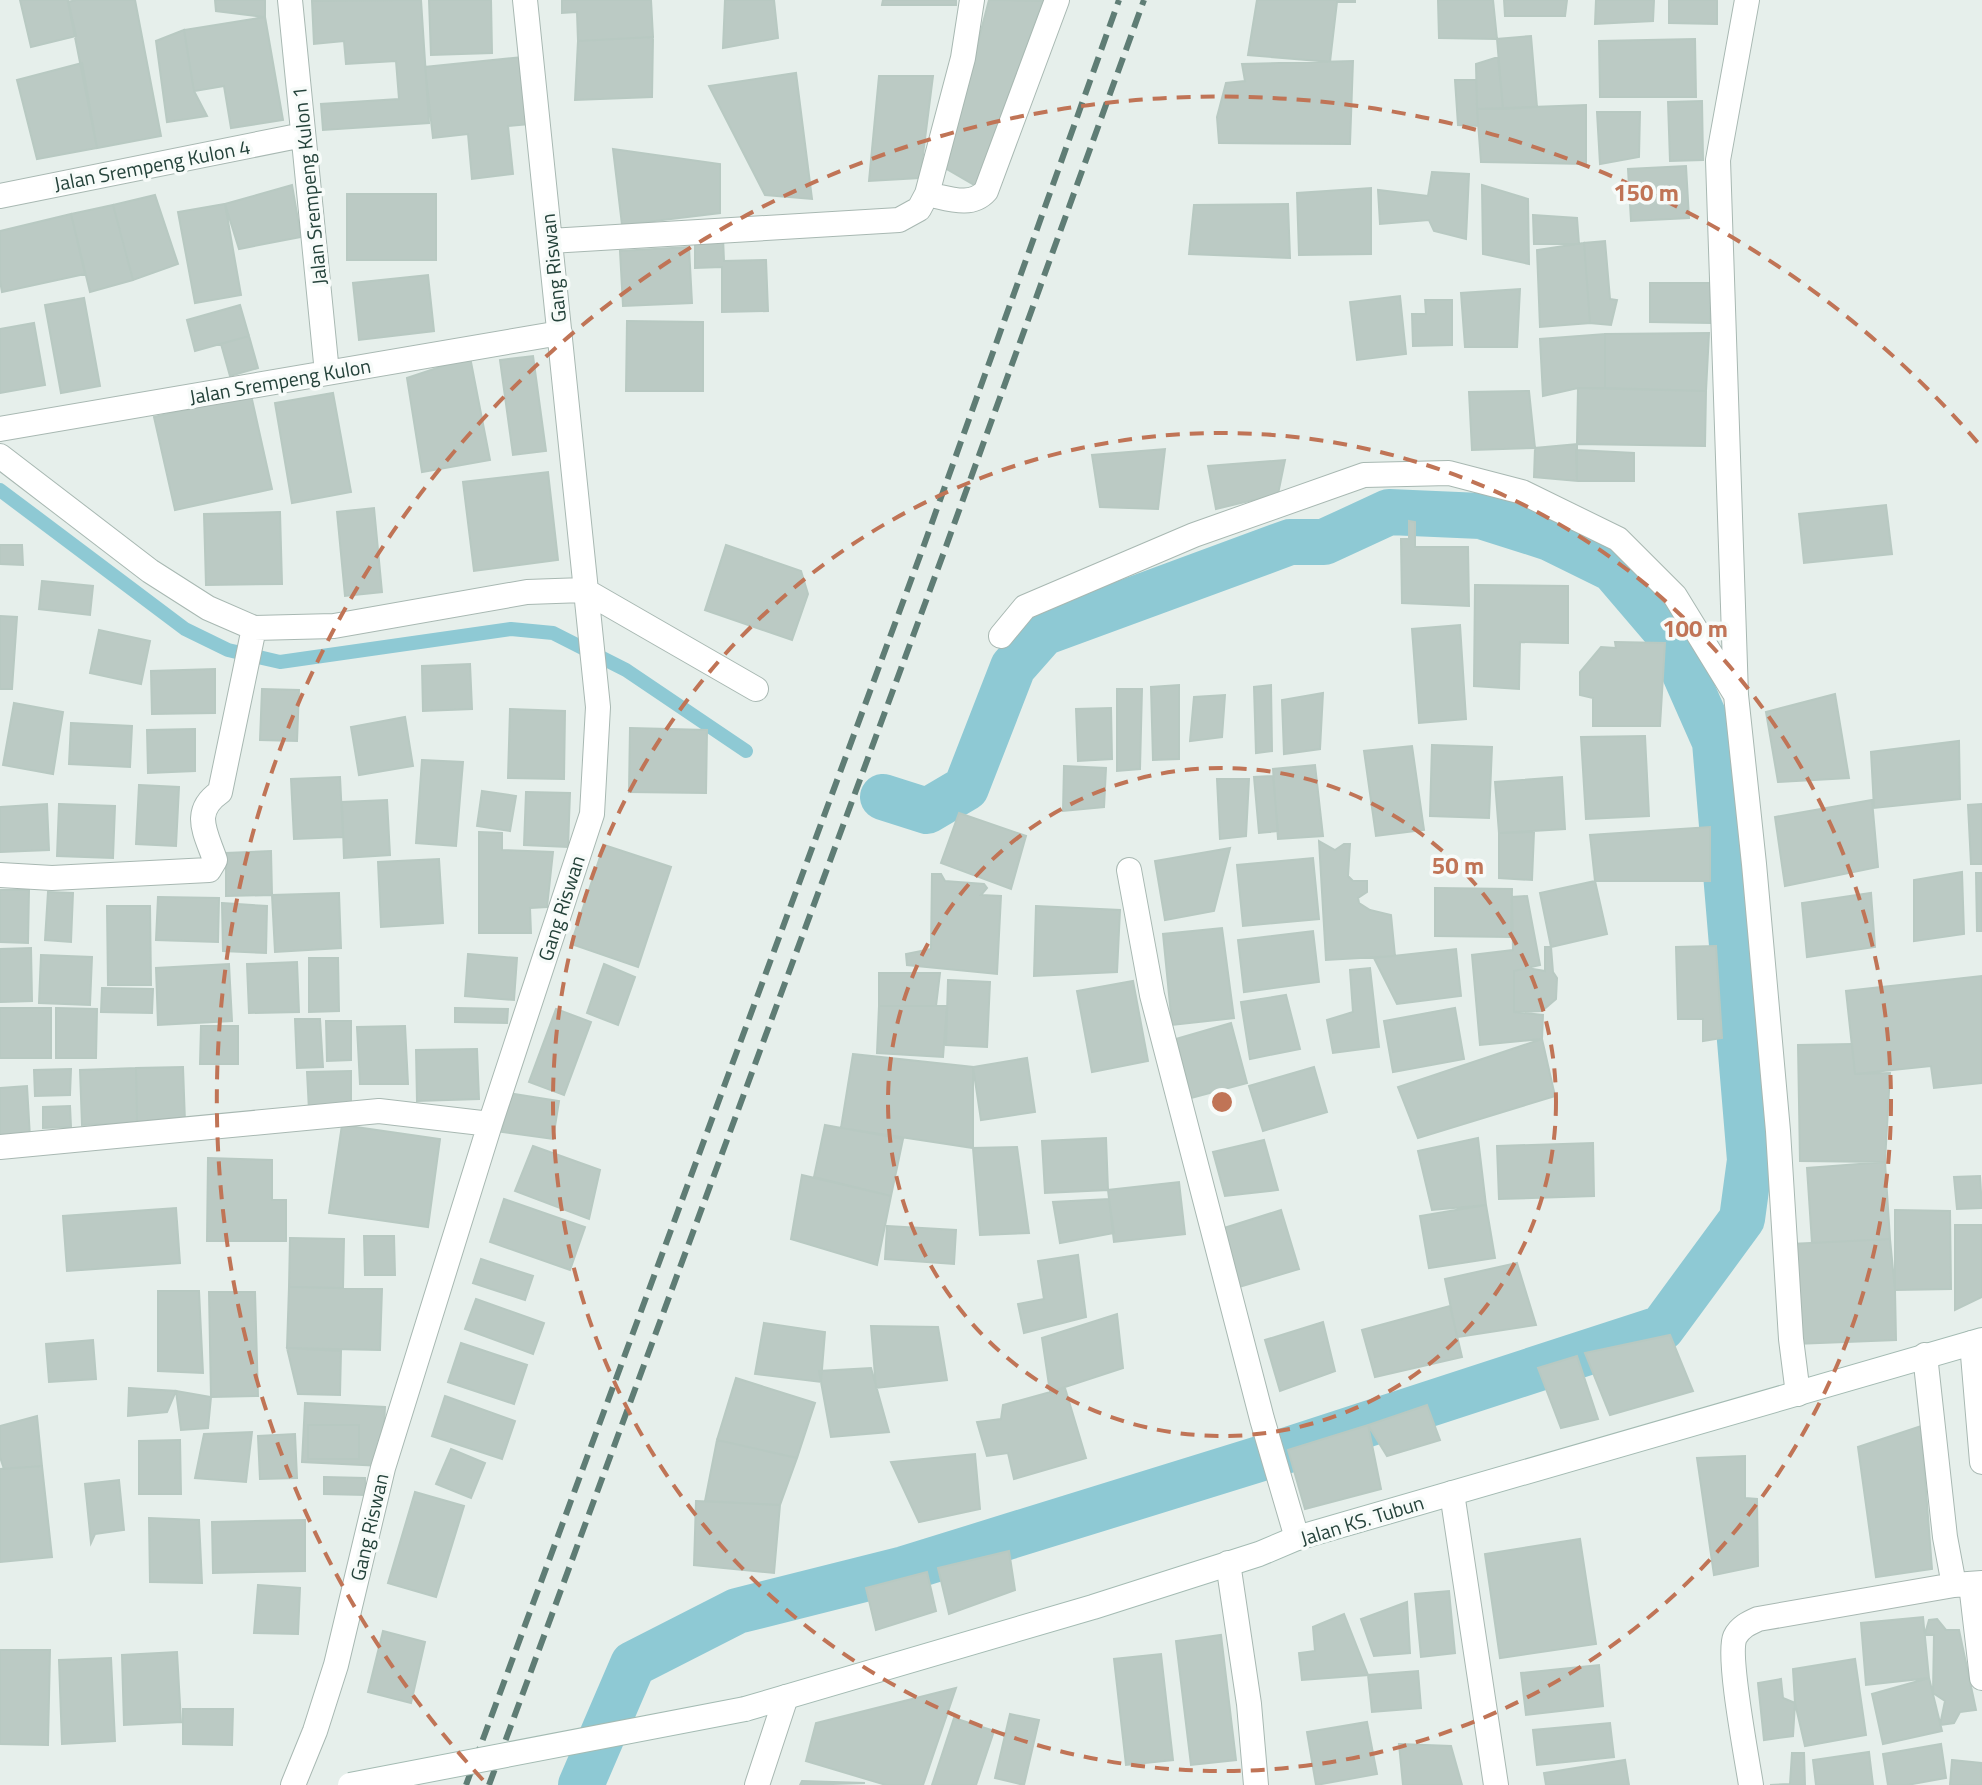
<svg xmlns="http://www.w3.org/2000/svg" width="1982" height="1785" viewBox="0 0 1982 1785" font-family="'Titillium Web',sans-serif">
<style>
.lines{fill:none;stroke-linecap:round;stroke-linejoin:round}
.stream{stroke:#8ec9d4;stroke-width:14}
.canal{stroke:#8ec9d4;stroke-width:46}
.building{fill:#bbcac4;stroke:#b8c9c2;stroke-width:2}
.street-casing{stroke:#a8b8b2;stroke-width:26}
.secondary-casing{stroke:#a4bbb3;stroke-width:26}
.street{stroke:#fff;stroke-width:24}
.secondary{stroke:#fff;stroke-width:24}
.rail{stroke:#5f7d75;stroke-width:6;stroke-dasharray:16 8;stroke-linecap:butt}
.secondary-bridge-casing{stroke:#a4bbb3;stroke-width:26;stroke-linecap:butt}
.secondary-bridge{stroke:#fff;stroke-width:24}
.ring{fill:none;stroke:#c07456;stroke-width:4;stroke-dasharray:14 10}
.labels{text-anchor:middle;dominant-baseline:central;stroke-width:7;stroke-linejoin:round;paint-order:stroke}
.street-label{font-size:20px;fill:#24423a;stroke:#f7fbf9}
.centre{fill:#c07456;stroke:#f7fbf9;stroke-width:4}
.ring-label{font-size:24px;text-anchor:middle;font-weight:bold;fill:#c07456;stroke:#f7fbf9;stroke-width:7;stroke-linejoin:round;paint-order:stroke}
</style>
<rect width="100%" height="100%" fill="#e6efeb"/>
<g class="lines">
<path class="stream" d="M0,490l185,139 43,21 52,12 231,-33 42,4 73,37 120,81"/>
<path class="canal" d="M581,1785l52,-121 104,-53 167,-42 384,-119 374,-122 80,-109 8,-59 -35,-418 -49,-111 -53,-62 -63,-31 -69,-22 -92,-4 -65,30h-34l-247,91 -30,34 -47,121 -39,23 -44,-14"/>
</g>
<path class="building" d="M20,0h48l8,36 -45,11z
M76,0h59l26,136 -64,12 -29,-146z
M215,0h50v17l-49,-6z
M421,0l8,123 -106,7 -2,-26 78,-5 -3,-38 -50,3 -2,-23 -30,3 -2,-43z
M429,0h62l1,53 -61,2z
M562,0h89l2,37 -75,4 -1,-29 -15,1z
M725,0h49l4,38 -55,10z
M883,0h73v5h-74z
M989,0l54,1 -67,185 -31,-18z
M1257,0h98v2h-18l-7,60 -82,-7z
M1438,0h55l4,39 -58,-1z
M1504,0h63l-2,16h-60z
M1596,0h58l-1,21 -58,3z
M1669,0h48v24l-48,-1z
M265,17l18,103 -52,8 -7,-42 -30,5 -10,-61z
M184,30l10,61 13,25 -40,6 -11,-81z
M1531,36l6,71 -34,2 -6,-70z
M653,37l-1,60 -77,3 3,-59z
M1695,39l1,58h-96l-1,-56z
M522,57l7,67 -21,2 5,48 -41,5 -4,-45 -35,4 -8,-71z
M1498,57l5,52h-26l-1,-45z
M1353,61l-3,83 -131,-1 -2,-26 9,-34 19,-2 -3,-17z
M82,63l15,85 -60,11 -20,-79z
M796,73l16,126 -47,-4 -56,-109z
M879,76h54l-13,102 -51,3z
M1455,80h21l2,46 -20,-1z
M1702,101l1,59 -33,1 -2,-59z
M1586,105v59l-105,-2 -4,-53z
M1597,112h43l-1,45 -39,7z
M613,149l107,15v49l-98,12z
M1686,166l3,52 -58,3 -3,-52z
M1432,172l37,2 -3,65 -32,-8 -5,-11 -49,4 -2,-34 50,6z
M292,185l9,52 -62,12 -14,-45z
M1482,185l46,14 1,65 -46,-10z
M1371,188v66l-72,1 -2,-62z
M347,194h89v66h-89z
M155,195l23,69 -45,16 -20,-75z
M225,204l16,91 -46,8 -17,-91z
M1288,204l2,54 -101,-4 5,-49z
M113,205l20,75 -43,12 -19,-78z
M71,214l14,60 -83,18 -2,-11v-50z
M1533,215l44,3 2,26h-45z
M723,237l1,24 42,-1 2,51 -46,1v-45l-27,1v-30z
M1605,241l5,58 7,1 -6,25 -21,-2 -6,-80z
M1584,243l6,80 -50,4 -3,-77z
M689,247l3,56 -69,3 -3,-55z
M428,275l6,56 -75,9 -6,-57z
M1650,283h60v40l-60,-1z
M1520,289l-3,58h-52l-4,-54z
M1400,296l6,58 -49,6 -7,-58z
M84,298l16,88 -39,7 -16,-88z
M1425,300h27v45l-39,1 -1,-32h14z
M240,305l9,31 -54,15 -8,-31z
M627,321l76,1v69h-77z
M34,323l11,62 -45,8v-64z
M1709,333l-3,58 -101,-3v-54z
M1605,334v54h-27l-35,8 -3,-57z
M249,336l9,32 -28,8 -9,-32z
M533,356l13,95 -33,4 -13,-95z
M470,357l20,103 -68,12 -15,-94z
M1578,388l128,3 -1,55 -128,-2z
M1529,391l6,57 -63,2 -3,-58z
M333,393l18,99 -59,11 -17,-100z
M251,395l21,94 -97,21 -21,-93z
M1577,444v37l-43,-4 1,-29z
M1165,449l-7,60 -58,-2 -8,-52z
M1576,450l58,3v28h-57z
M1285,460l-7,34 -62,15 -8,-43z
M548,472l10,88 -84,11 -11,-89z
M1886,505l6,49 -88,9 -5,-49z
M374,508l8,84 -37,4 -8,-84z
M280,512l2,72 -76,1 -2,-71z
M1409,521l6,1v25h53l1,59 -67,-3 -1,-64h8z
M0,545h22l1,20 -23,-1z
M726,545l75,26 7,23 -16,46 -87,-30z
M42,581l51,5 -3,29 -51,-6z
M1475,585l93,1v57l-48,-1 -1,47 -45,-3z
M0,616l17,1 -5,72h-12z
M1460,625l6,94 -47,4 -7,-94z
M99,630l51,11 -9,43 -51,-11z
M1615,642l50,1 -5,83h-67v-28l-13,-3v-23l21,-25 15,1z
M470,664l2,45 -49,2 -1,-45z
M215,669v44l-63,1 -1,-43z
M1179,685v74l-26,1 -2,-73z
M1271,685l1,66 -16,2 -2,-66z
M262,689l37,1 -2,51 -37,-1z
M1117,689h25l-2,80 -23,2z
M1323,693l-3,56 -36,5 -2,-54z
M1835,694l14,84 -71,4 -12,-70z
M1225,695l-3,42 -32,4 4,-44z
M14,703l49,9 -10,62 -50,-9z
M1111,708l1,51 -34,2 -2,-52z
M510,709l55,2 -1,68 -56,-1z
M405,717l8,49 -54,9 -8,-48z
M71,723l61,3 -2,41 -61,-3z
M630,728l77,2 -1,63 -77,-1z
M195,729v42l-47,2 -1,-43z
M1645,736l4,80 -63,3 -5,-82z
M1959,741l1,58 -86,9 -3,-56z
M1432,745l60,2 -3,71 -59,-2z
M1412,746l12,84 -48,6 -12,-85z
M422,760l41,2 -7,84 -40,-3z
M1315,765l8,71 -45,3 -5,-70z
M1064,766l42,2 -2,39 -41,4z
M1273,776l5,55 -19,2 -5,-56z
M340,777l3,60 -49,2 -3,-60z
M1562,777l3,52 -66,4 -4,-51z
M1217,779h32l-3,57 -26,3z
M139,785l40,2 -3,59 -40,-2z
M482,791l34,5 -6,35 -33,-5z
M526,792l44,1 -2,54 -44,-2z
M387,800l3,55 -46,3 -2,-56z
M1872,800l6,67 -93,19 -10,-69z
M47,804l2,46 -49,2v-45z
M59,804l56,2 -2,52 -56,-2z
M1982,804v60h-11l-3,-59z
M959,813l67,23 -15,53 -70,-26z
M1710,827v54h-115l-5,-46z
M479,832l23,1v17l51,2 -6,55 -17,1 1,25h-52z
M1534,832l-2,48 -33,-2v-45z
M1319,841l16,9 9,-6h6l-2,32 5,5h14v11l-9,6 1,5 11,7 21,5 4,41 -69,4z
M604,845l67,22 -33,100 -67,-23z
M1230,848l-16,63 -49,9 -10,-59z
M271,851l1,44 -46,1v-43z
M1313,858l6,61 -76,7 -6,-61z
M439,859l4,64 -62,4 -3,-65z
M1962,872l2,62 -50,7v-61z
M1976,873h6v58h-5z
M932,874h9l4,7 39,3 3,4 -6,7 20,1 -4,78 -90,-9 -1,-11 25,-5z
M1595,881l12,53 -56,13 -11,-54z
M1435,888l77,1 -1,48 -76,-1z
M0,890h29l-1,53 -28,-1z
M48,892l25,1 -2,49 -26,-2z
M339,893l2,55 -66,4 -3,-57z
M1871,893l4,54 -68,10 -5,-54z
M1527,896l13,69 -26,6v41l29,3 -1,24 -62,6 -8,-90 41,-5 -1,-53z
M158,897l61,1 -1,44 -62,-2z
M222,903l45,3 -1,47 -43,-2z
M107,906h43l1,79h-43z
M1036,906l84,4 -3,62 -83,4z
M1222,928l12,90 -62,7 -9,-91z
M1313,931l6,51 -75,10 -6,-52z
M1716,946l6,92 -19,3v-22h-25l-2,-72z
M1545,947h6l2,25 4,6 -1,21 -14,12 -28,1v-41l13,-3 18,3z
M31,948l1,53 -32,1v-53z
M1456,949l5,47 -64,8 -23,-46z
M468,954l49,4 -3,42 -49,-4z
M41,955l51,2 -2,48 -51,-2z
M309,958h29l1,53 -30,1z
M297,962l2,50 -50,1 -2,-49z
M229,964l3,57 -74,4 -2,-57z
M604,964l31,13 -17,48 -31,-12z
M1370,968l9,79 -46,6 -6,-33 26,-8 -3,-42z
M879,973h61l-4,33h-57z
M1982,976v107l-48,5 -3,-22 -76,8 -9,-83z
M948,980l42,2 -3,65 -41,-2z
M1133,981l15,80 -56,11 -15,-81z
M102,988l51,1 -1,24 -51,-1z
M1286,995l14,54 -50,10 -9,-57z
M879,1006h68l-4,51 -66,-4z
M0,1008h51v50h-51z
M56,1008l41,1 -1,49h-40z
M455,1008l53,1 -1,14 -52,-1z
M1455,1008l9,51 -71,13 -9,-51z
M556,1009l35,13 -27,73 -35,-13z
M295,1019h25l3,48 -26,1z
M326,1021h25v39l-24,1z
M1231,1023l16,60 -56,15 -15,-59z
M201,1026h37v38h-38z
M405,1026l3,58h-48l-3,-57z
M1542,1039l13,57 -137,42 -20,-51z
M1852,1044l3,30 35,-1 -5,89 -85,-1 -2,-116z
M477,1049l2,50 -62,2 -1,-51z
M853,1054l120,13v81l-132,-20z
M1027,1058l8,54 -54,8 -8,-53z
M183,1067l2,55 -48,1 -1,-55z
M1314,1067l13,45 -64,19 -14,-45z
M136,1068l1,55 -55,2 -2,-55z
M71,1069l-1,26 -35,1 -1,-26z
M351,1071v38l-42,1 -2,-38z
M27,1086l3,51 -30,2v-51z
M508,1093l51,8 -6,38 -51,-7z
M70,1106l1,21 -28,1v-21z
M342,1125l98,14 -12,88 -99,-14z
M825,1125l78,14 -12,57 -77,-19z
M1106,1138l2,52 -63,3 -3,-52z
M1478,1138l8,67 -54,5 -14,-59z
M1264,1140l14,50 -53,6 -12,-44z
M1593,1143l1,53 -95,3 -2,-53z
M533,1146l67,24 -11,49 -74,-28z
M1017,1147l12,86 -49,2 -7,-87z
M208,1158l64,2v40h14v41h-79z
M1885,1162l5,77 -78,4 -5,-75z
M802,1175l89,21 -14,69 -86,-26z
M1980,1176l2,32 -25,1 -3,-32z
M1179,1182l6,52 -71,8 -6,-52z
M504,1199l81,28 -15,43 -80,-28z
M1109,1199l5,34 -54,10 -7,-41z
M1486,1205l9,53 -66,10 -9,-52z
M176,1208l4,55 -113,8 -4,-55z
M1281,1210l18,59 -60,18 -18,-58z
M1895,1210l55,1 1,78 -56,1z
M1955,1225h27v72l-27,13z
M887,1226l69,4 -2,34 -69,-5z
M364,1236h30l1,39h-30z
M290,1238l54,1 -1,49 -54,-1z
M1890,1239l5,51 1,50 -101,4 -4,-100z
M1078,1255l8,62 -62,16 -6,-29 26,-5 -6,-38z
M481,1259l52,17 -8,24 -52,-17z
M1517,1263l19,62 -79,12 -12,-58z
M289,1287l93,2 -2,61 -93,-2z
M158,1291h41l4,82 -45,-2z
M209,1292h46l3,104 -47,1z
M476,1299l68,24 -11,31 -68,-25z
M1450,1306l12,51 -87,20 -13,-47z
M1117,1314l6,54 -73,24 -8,-54z
M1323,1322l12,49 -55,20 -15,-51z
M764,1323l61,9 -4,50 -66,-8z
M871,1326l67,1 9,53 -71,8z
M1670,1335l23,56 -83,24 -25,-62z
M93,1340l3,39 -47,3 -3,-38z
M461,1343l66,22 -13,39 -66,-22z
M287,1348l54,3 -1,44 -42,-1z
M1577,1356l21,63 -37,9 -23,-60z
M871,1368l18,64 -58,5 -12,-66z
M736,1378l79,25 -18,55 -80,-18z
M129,1388l47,3 -9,21 -39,4z
M1065,1388l21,70 -72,21 -6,-26 -21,3 -10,-34 24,-3 2,-14z
M176,1391l35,6 -3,31 -27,2z
M445,1396l70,25 -13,38 -70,-23z
M305,1403l80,4 -3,59 -80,-4z
M1427,1405l13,35 -53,16 -19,-31z
M37,1416l5,50 -38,3 -4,-12v-31z
M308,1425h51v34h-51z
M1368,1425l13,64 -76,20 -17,-59z
M1921,1426l11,143 -56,8 -18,-130z
M252,1432l-6,50 -51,-4 9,-44z
M295,1434l2,44 -37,1 -2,-43z
M180,1440l1,54h-42v-53z
M717,1440l80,18 -17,47 -75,-4z
M451,1449l34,14 -14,35 -35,-14z
M975,1454l5,55 -61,13 -28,-60z
M1745,1456v42l12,1 1,67 -44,9 -17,-117z
M42,1466l10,91 -52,5v-93z
M324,1477l41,1v17l-41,-1z
M119,1480l5,50 -29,4 -4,9 -6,-59z
M415,1492l49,14 -28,91 -48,-14z
M696,1501l84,4 -6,68 -80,-8z
M149,1518l50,2 3,63 -52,-1z
M305,1520v51l-92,2 -1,-51z
M1580,1539l16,105 -96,14 -15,-104z
M1009,1551l6,39 -66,24 -11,-46z
M927,1572l9,39 -60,19 -10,-42z
M258,1585l42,3 -2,46 -44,-1z
M1449,1591l6,62 -34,4 -6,-63z
M1407,1602l3,51 -36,3 -13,-37z
M1344,1614l24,61 -66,5 -3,-27 16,-2 -2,-24z
M1923,1617l6,61 -63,7 -5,-62z
M1937,1619l9,11h13l17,80 -16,2 -6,11 -14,2 5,-24 -12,-8 1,-58 -9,-1 4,-14z
M383,1631l42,11 -14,61 -43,-11z
M1221,1635l15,125 -45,5 -15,-124z
M0,1650h50l-2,95 -48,-1z
M177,1652l4,70 -57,3 -2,-70z
M1161,1654l12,106 -47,5 -12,-106z
M111,1658l4,83 -53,3 -3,-84z
M1855,1659l11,76 -61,11 -10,-43 -2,-34z
M1599,1665l4,41 -77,9 -5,-42z
M1418,1671l3,37 -49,4 -4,-37z
M1929,1678l13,53 -59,13 -11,-50z
M1781,1679l2,19 12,5 -2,33 -29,4 -6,-57z
M956,1688l-33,97h-37l-80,-24 10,-38z
M183,1709h50l-1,36 -49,-1z
M1010,1714l29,6 -15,65 -29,-7z
M954,1718l40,13 -18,54h-44z
M1367,1722l10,52 -61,11 -9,-53z
M1610,1723l4,34 -77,8 -4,-35z
M1399,1744l52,2 11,39h-59z
M1941,1744l5,34 -39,7h-19l-5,-31z
M1869,1752l4,33h-57l-3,-25z
M1792,1753h12l1,32h-35l20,-1z
M1625,1760l4,25h-83l-2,-12z
M1952,1760l29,3 1,22h-32z
M802,1781l63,2 -65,2z"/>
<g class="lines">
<defs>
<path id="street" d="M290,0l37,373
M1747,0l-29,160 18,535 18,169 24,267 13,208 7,55
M927,194c21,4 44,14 59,-3l71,-191
M0,196l303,-61
M550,241l349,-21 20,-11 8,-15 36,-136 9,-58
M0,429l560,-96
M0,456l150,115 58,37 46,20 80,-2 193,-34 57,-2 172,99
M1001,636l24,-29 169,-72 170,-60 85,-2 73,19 96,47 57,57 59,96
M1129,870l23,125 110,424 35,119
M0,875l52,3 157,-8 6,-10c-9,-27 -24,-48 5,-68l34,-164
M0,1147l379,-36 111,13
M1972,1343l10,119
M1925,1355l20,182 9,48
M1452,1493l44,292
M1228,1563l21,141 7,81
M1971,1584l11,94
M293,1785l22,-54 21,-66 47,-197 107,-344 102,-310 6,-107 -73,-707
M757,1785l29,-88
M1751,1785c-4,-26 -24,-130 -16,-148 5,-10 14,-14 23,-18l196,-34 28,-2"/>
<path id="secondary" d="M745,1709l348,-102 166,-53 38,-16 685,-198"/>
</defs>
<use href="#street" class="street-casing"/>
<use href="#secondary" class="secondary-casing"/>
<use href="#street" class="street"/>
<use href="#secondary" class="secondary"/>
<path class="rail" d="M466,1785l458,-1240 195,-545
M489,1785l455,-1233 200,-552"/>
<defs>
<path id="secondary-bridge" d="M350,1785l395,-76"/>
</defs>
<use href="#secondary-bridge" class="secondary-bridge-casing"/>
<use href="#secondary-bridge" class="secondary-bridge"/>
</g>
<g class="ring">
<circle cx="1222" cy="1102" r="334"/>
<circle cx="1222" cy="1102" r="669"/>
<path d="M483 1780A1003 1003 0 1 1 1979 444"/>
</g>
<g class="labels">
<g class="street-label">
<text transform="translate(152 165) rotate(-11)">Jalan Srempeng Kulon 4</text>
<text transform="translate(309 186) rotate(-96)">Jalan Srempeng Kulon 1</text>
<text transform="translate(553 268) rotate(-96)">Gang Riswan</text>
<text transform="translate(280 381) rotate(-10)">Jalan Srempeng Kulon</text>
<text transform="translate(561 908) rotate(-72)">Gang Riswan</text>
<text transform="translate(1362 1520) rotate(-17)">Jalan KS. Tubun</text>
<text transform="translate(369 1527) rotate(-77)">Gang Riswan</text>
</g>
</g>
<circle cx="1222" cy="1102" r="12" class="centre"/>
<g class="ring-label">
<text x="1646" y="201">150 m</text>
<text x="1695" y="637">100 m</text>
<text x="1458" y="874">50 m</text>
</g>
</svg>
